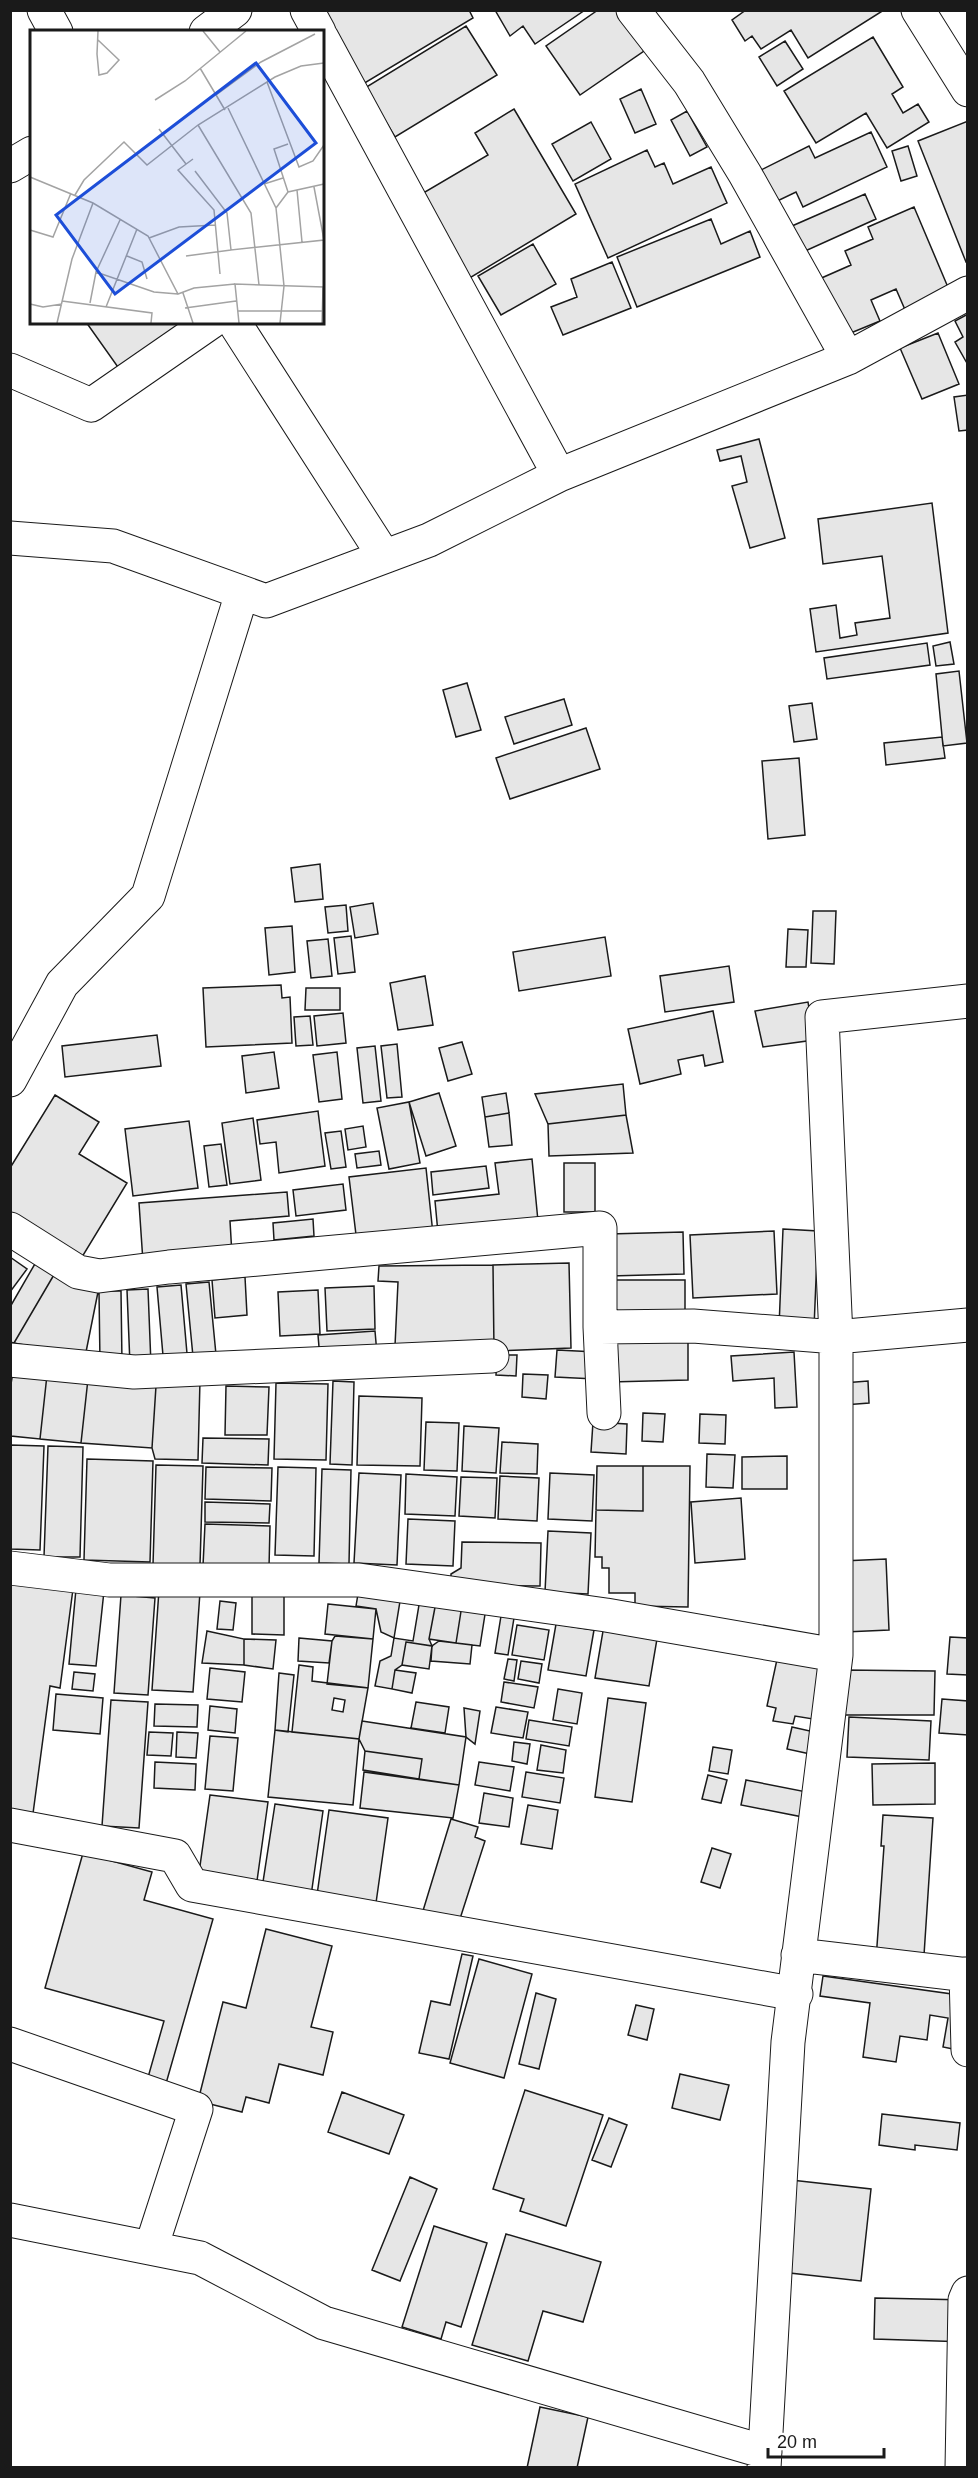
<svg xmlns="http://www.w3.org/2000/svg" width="978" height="2478" viewBox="0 0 978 2478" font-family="Helvetica,sans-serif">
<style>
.building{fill:#e6e6e6;stroke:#1a1a1a;stroke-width:1.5;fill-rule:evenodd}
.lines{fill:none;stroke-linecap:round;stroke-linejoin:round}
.minor-casing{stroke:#1a1a1a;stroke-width:35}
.minor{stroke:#fff;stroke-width:33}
.inset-road{fill:none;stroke:#a3a3a3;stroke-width:1.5}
.view{fill:#1d4ed8;fill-opacity:0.15;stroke:#1d4ed8;stroke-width:3}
.inset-edge{fill:none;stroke:#1a1a1a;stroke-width:3}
</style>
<rect width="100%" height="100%" fill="#fff"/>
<path class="building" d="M313,10h156l4,8 -115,69z
M495,10h90l-50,34 -12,-18 -13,10z
M598,10h18l28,41 -64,44 -34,-49z
M746,10h138l-76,48 -17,-28 -30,19 -9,-13 -7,5 -13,-21z
M466,26l31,49 -102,62 -15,-25 -25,-18z
M873,37l30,50 -11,7 11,19 15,-9 11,18 -42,26 -21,-35 -50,30 -32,-52z
M785,41l18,28 -26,17 -18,-29z
M641,89l15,35 -21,9 -15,-34z
M514,109l62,105 -113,68 -50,-83 75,-44 -13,-22z
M687,111l20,36 -17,9 -19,-36z
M968,121v140l-2,1 -48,-121z
M591,122l20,37 -38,22 -21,-37z
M871,132l16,35 -84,40 -7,-15 -27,13 -14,-32 54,-27 6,12z
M908,146l9,30 -16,5 -9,-30z
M647,150l8,17 9,-4 9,21 38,-17 16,36 -119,55 -33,-74z
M865,194l11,25 -73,33 -11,-26z
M914,207l36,85 -44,20 -10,-23 -25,11 9,21 -39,16 -24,-57 34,-15 -6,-14 28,-12 -5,-12z
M711,219l10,25 29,-13 10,26 -123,50 -20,-50z
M533,244l23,40 -55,31 -23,-39z
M612,262l19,46 -68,27 -12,-28 26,-10 -6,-18z
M968,314v51l-13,-23 8,-5 -8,-16z
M86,322h90l3,5 -59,43z
M938,333l21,51 -37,15 -22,-51z
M968,395v35l-9,1 -5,-34z
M759,439l26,99 -35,10 -18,-62 15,-4 -6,-26 -21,5 -3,-11z
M932,503l16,130 -132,19 -6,-43 26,-4 4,33 17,-3 -2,-12 35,-5 -8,-62 -59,8 -5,-45z
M950,642l4,22 -18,2 -3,-20z
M927,643l3,22 -103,14 -3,-21z
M959,671l8,72 -24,3 -7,-72z
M467,683l14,47 -25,7 -13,-47z
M564,699l8,26 -58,19 -9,-27z
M812,703l5,36 -23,3 -5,-36z
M586,728l14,41 -90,30 -14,-41z
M942,737l3,21 -59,7 -2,-22z
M799,758l6,77 -37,4 -6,-78z
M320,864l3,35 -28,3 -4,-34z
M373,903l5,31 -23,4 -5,-31z
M346,905l2,26 -20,2 -3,-26z
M813,911h23l-2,53 -23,-1z
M292,926l3,46 -26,3 -4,-47z
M788,929l20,1 -2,37h-20z
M351,936l4,36 -17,2 -4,-36z
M605,937l6,39 -92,15 -6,-39z
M328,939l4,37 -21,2 -4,-37z
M729,966l5,36 -69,10 -5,-36z
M425,976l8,49 -35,5 -8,-47z
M281,985l1,13 8,-1 2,46 -86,4 -3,-59z
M306,988h34v22h-35z
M808,1002l6,38 -51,7 -8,-36z
M713,1011l10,51 -18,4 -2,-11 -25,5 3,14 -41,10 -12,-55z
M343,1013l3,30 -29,3 -3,-30z
M310,1016l3,29 -17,1 -2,-29z
M157,1035l4,31 -96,11 -3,-31z
M462,1042l10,32 -24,7 -9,-33z
M397,1044l5,53 -15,1 -6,-52z
M375,1046l6,55 -18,2 -6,-55z
M274,1052l5,36 -33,5 -4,-37z
M337,1052l5,47 -23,3 -6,-47z
M623,1084l3,31 -78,9 -13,-30z
M439,1093l17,53 -30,10 -17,-54z
M506,1093l3,20 -24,4 -3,-20z
M55,1095l44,27 -20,32 48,29 -48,79 -69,-43v-51z
M409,1102l11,61 -31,6 -12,-61z
M318,1111l7,55 -46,7 -3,-31 -16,2 -3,-24z
M509,1113l3,32 -23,2 -4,-30z
M626,1115l7,38 -84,3 -1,-32z
M253,1118l8,62 -31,4 -8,-61z
M189,1121l9,67 -65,8 -8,-67z
M363,1126l3,21 -18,3 -3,-21z
M341,1131l5,36 -15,2 -6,-36z
M221,1144l6,41 -18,2 -5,-41z
M379,1151l2,14 -24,3 -2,-14z
M532,1159l6,62 -100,12 -3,-32 64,-7 -4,-31z
M564,1163h31v49h-31z
M486,1166l3,22 -56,7 -2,-23z
M426,1168l7,66 -76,9 -8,-66z
M343,1184l3,26 -50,6 -3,-26z
M287,1192l2,24 -59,5 2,34 -89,7 -4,-59z
M313,1219l1,17 -40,4 -1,-17z
M783,1229l35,2 -4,97 -35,-1z
M774,1231l3,63 -84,4 -3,-63z
M683,1232l1,42 -74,2 -1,-42z
M10,1257l17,12 -17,23z
M36,1262l19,11 -41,70 -4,-1v-35z
M569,1263l2,85 -77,3 -1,-86z
M493,1265l1,86 -99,-5 3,-64 -20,-1 1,-15z
M55,1273l45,9 -15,75 -71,-14z
M245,1277l2,38 -32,3 -3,-38z
M606,1280h79v41l-78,1z
M209,1282l8,83 -23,2 -8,-83z
M181,1285l7,80 -24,2 -7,-80z
M374,1286l1,43 -48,2 -2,-43z
M148,1289l3,76h-21l-3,-75z
M318,1290l2,44 -40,2 -2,-44z
M99,1291h22l1,72h-22z
M688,1328v52l-78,2 -1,-52z
M375,1331l2,23 -57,5 -2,-24z
M557,1350l39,2 -1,27 -40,-2z
M794,1352l3,55 -22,1 -1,-30 -41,3 -2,-25z
M497,1355h20l-1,21 -20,-1z
M13,1372l34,3 -7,64 -29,-3 -1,-46z
M523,1374l25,1 -2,24 -24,-2z
M47,1375l41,4 -7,64 -41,-4z
M88,1379l68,7 -4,62 -71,-5z
M200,1380l-2,80 -43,-1 -3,-11 4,-62z
M333,1381l21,1 -2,83 -22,-1z
M868,1381l1,22 -25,2 -1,-22z
M276,1383l52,1 -2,76 -52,-1z
M226,1386l43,1 -2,48h-42z
M359,1396l63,2 -2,68 -63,-1z
M643,1413l22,1 -2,28 -21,-1z
M700,1414l26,1 -1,29 -26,-1z
M426,1422l33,1 -2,48 -33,-1z
M593,1422l34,2 -1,30 -35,-2z
M464,1426l35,2 -3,45 -34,-2z
M203,1438l66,1 -1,26 -66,-2z
M502,1442l36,2 -1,30 -37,-1z
M10,1445l34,1 -4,104 -30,-1z
M48,1446l35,1 -3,110h-36z
M707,1454l28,1 -2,33 -27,-1z
M787,1456v33h-45v-32z
M87,1459l66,2 -3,101 -66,-2z
M156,1465l47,1 -3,99h-47z
M597,1466h46v45l-47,-1z
M643,1466h47l-2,141 -53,-1v-13h-26v-25h-7v-11h-7l1,-47 47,1z
M206,1467l66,1 -1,33 -66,-2z
M278,1467l38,1 -2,88 -39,-1z
M322,1469l29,1 -2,94 -30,-1z
M359,1473l42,2 -4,90 -43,-2z
M550,1473l44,2 -2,46 -44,-2z
M406,1474l51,3 -2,39 -50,-2z
M500,1476l39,2 -2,43 -39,-2z
M461,1477l36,1 -2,40 -36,-2z
M741,1498l4,61 -50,4 -4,-61z
M205,1502l65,2 -1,19 -64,-1z
M408,1519l47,2 -2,45 -47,-2z
M205,1524l65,2 -1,42 -66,-2z
M548,1531l43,2 -3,61 -43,-2z
M462,1542l79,1 -1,43 -89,-1v-11l10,-6z
M886,1559l3,71 -44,2 -3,-71z
M10,1581l63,8 -13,99 -10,-2 -18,135 -22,-3z
M359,1588l42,7 -7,43 -13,-6 -5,-23 -20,-3z
M76,1589l28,2 -8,75 -27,-2z
M159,1590l41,2 -7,100 -41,-2z
M252,1592h32v43l-32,-1z
M121,1595l34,3 -7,97 -34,-2z
M420,1599l16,3 -7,37 3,7 -26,-4 -4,23 -7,5 -3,19 -17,-3 5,-25 11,-5 3,-18 19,3z
M220,1601l16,2 -3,27 -16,-1z
M436,1602l26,3 -6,38 -27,-4z
M328,1604l48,5 -3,30 -48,-5z
M462,1605l24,3 -6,38 -24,-3z
M501,1616l13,2 -6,37 -13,-2z
M556,1624l38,6 -8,46 -38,-6z
M517,1625l32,5 -5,30 -32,-5z
M207,1631l37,8v26l-42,-2z
M603,1631l54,8 -8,47 -54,-8z
M335,1636l38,3 -5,49 -41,-4 5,-43z
M950,1637l18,1v37l-21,-1z
M299,1638l33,3 -3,22 -31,-2z
M244,1639l32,1 -3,29 -29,-4z
M439,1641l33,4 -2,19 -39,-3 1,-15z
M406,1642l26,4 -3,23 -27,-4z
M779,1650l45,8 -5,62 -24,-4 -2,8 -20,-3 3,-13 -9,-2z
M508,1659l9,1 -3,21 -10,-2z
M521,1661l21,3 -3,19 -21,-4z
M299,1665l14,2 -1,14 56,7 -9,51 -67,-7zM334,1698l11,2 -2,12 -11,-2z
M210,1668l35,4 -3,30 -35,-3z
M395,1670l21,3 -4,20 -20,-4z
M843,1670l92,1 -1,44h-91z
M74,1672l21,2 -2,17 -21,-2z
M279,1673l15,2 -6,57 -13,-2z
M504,1682l34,5 -4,21 -33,-6z
M558,1689l24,4 -5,31 -24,-4z
M56,1694l47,4 -3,36 -47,-4z
M608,1698l38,5 -14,99 -37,-5z
M942,1699l26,2v34l-29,-2z
M111,1700l37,2 -9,126 -37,-2z
M416,1702l33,5 -4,26 -34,-5z
M155,1704l43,1 -1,22 -43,-1z
M210,1706l27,3 -2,24 -27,-3z
M496,1707l32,5 -5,26 -32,-5z
M464,1708l16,3 -5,33 -9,-7z
M849,1717l82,4 -2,39 -82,-3z
M529,1720l43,7 -3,19 -43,-7z
M362,1721l104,16 -7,48 -40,-6 3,-20 -57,-8 -6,-12z
M792,1727l27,6 -4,22 -28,-6z
M275,1730l84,9 -6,66 -85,-8z
M149,1732l24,1 -2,23 -24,-1z
M177,1732l21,1 -2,25 -20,-1z
M210,1736l28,2 -5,53 -28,-2z
M514,1742l16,2 -3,20 -15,-3z
M541,1745l25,5 -3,23 -26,-3z
M713,1747l19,3 -4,24 -19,-3z
M365,1751l57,8 -3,20 -56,-9z
M155,1762l41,2 -1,26 -41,-2z
M479,1762l35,5 -4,24 -35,-6z
M935,1763v41l-62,1 -1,-41z
M364,1772l95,13 -6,33 -93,-10z
M526,1772l38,6 -4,25 -38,-6z
M708,1775l19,5 -6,23 -19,-4z
M746,1780l66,13 -4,25 -67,-13z
M484,1793l29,5 -4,29 -30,-4z
M210,1795l58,7 -12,86 -58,-8z
M275,1804l48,7 -13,92 -49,-8z
M528,1805l30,5 -6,39 -31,-5z
M329,1810l59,8 -13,92 -59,-8z
M883,1815l50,3 -9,137 -48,5 8,-114h-3z
M451,1819l27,8 -3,10 10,4 -27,84 -36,-11z
M712,1848l19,6 -11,34 -19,-6z
M83,1853l69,19 -8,28 69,19 -50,175 -18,-6 19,-67 -119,-33z
M266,1929l66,17 -21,81 22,5 -10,43 -44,-11 -10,39 -23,-6 -4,15 -44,-11 25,-99 23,6z
M462,1954l11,2 -24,103 -30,-6 12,-52 19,4z
M479,1959l53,15 -28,104 -54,-15z
M823,1976l143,20 -8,54 -15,-3 5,-29 -18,-3 -3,25 -27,-4 -4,26 -33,-5 7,-54 -50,-7z
M536,1993l20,6 -17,70 -20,-5z
M636,2005l18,4 -7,31 -19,-5z
M680,2074l49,11 -9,35 -48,-12z
M525,2090l78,25 -37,111 -46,-15 4,-12 -31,-10z
M342,2092l62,23 -15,39 -61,-22z
M882,2114l78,9 -3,27 -42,-5v5l-36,-5z
M609,2118l18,7 -16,42 -19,-7z
M410,2177l27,12 -37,92 -28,-11z
M791,2180l80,9 -10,92 -80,-9z
M434,2226l53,17 -26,84 -15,-5 -5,17 -39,-12z
M506,2234l95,28 -18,60 -40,-11 -15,50 -56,-16z
M875,2298l93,2v42l-94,-3z
M540,2407l48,10 -11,51h-50z"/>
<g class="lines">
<defs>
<path id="minor" d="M44,10l12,22
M307,10l12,22
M633,10l56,72 56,92 103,184
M918,10l50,80
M206,32l29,-22
M322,38l237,437
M10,166l22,-13
M234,322l150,234
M10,370l81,35 120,-83
M10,538l103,8 153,55 163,-61 130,-65 289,-117 120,-65
M10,1080l52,-96 86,-88 94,-303
M10,1229l68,43 21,4 70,-9 431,-39v99l4,86
M600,1327l93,-1 143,11 132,-12
M10,1360l124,12 358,-16
M10,1568l99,12h250l247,35 230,40
M10,1825l165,31 17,29 604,109
M798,1955l170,20
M966,1974l2,76
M10,2044l186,65 -45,139
M10,2220l190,38 124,65 441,129
M764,2468l24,-426 48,-387v-318l-14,-320 146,-16
M962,2468l3,-168 3,-7"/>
</defs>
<use href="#minor" class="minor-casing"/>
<use href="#minor" class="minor"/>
</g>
<g transform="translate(30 30)">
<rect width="294" height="294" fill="#fff"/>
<path class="inset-road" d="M173,1l17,21M68,10l21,20 -12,13 -8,2 -2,-21 1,-23M170,38l25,42M237,52l32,85 14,-6 11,-16M186,65l45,-33 54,-28M125,70l30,-19 61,-50M198,78l48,100 8,78 -4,37M168,95l53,88 8,72M129,99l27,35M163,129l-15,11 36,40 6,64M165,141l32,42 4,37 93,-10 -10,-53M0,147l63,26 55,33 30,58 16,-6 41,-4M234,154l19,-6M267,160l5,52M258,162l-14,-43 14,-5M45,165l9,-15 40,-38 23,23 51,-40 77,-48 26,-11 23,-3M246,178l12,-16 36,-8M0,200l23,7 18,-44M119,208l30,-11 36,-2M97,226l15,6 5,17M156,226l45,-6M66,242l24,-52M153,263l10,30M32,271l90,12 -1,10M60,273l6,-31 58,20 24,2M0,274l13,3 19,-3M76,277l31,-78M155,278l51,-7M208,281h84M27,293l15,-64 21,-56M209,293l-4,-39 89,3M292,293l1,-36"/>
<path class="view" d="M226,33l60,80 -201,151 -59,-79z"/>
<rect width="294" height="294" class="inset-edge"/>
</g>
<rect width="978" height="2478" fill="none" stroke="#1a1a1a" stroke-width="24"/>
<path d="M768 2448v9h116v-9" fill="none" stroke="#1a1a1a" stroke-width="3"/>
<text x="777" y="2448" font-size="18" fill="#1a1a1a" stroke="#ffffff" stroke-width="4.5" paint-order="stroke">20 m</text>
</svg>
